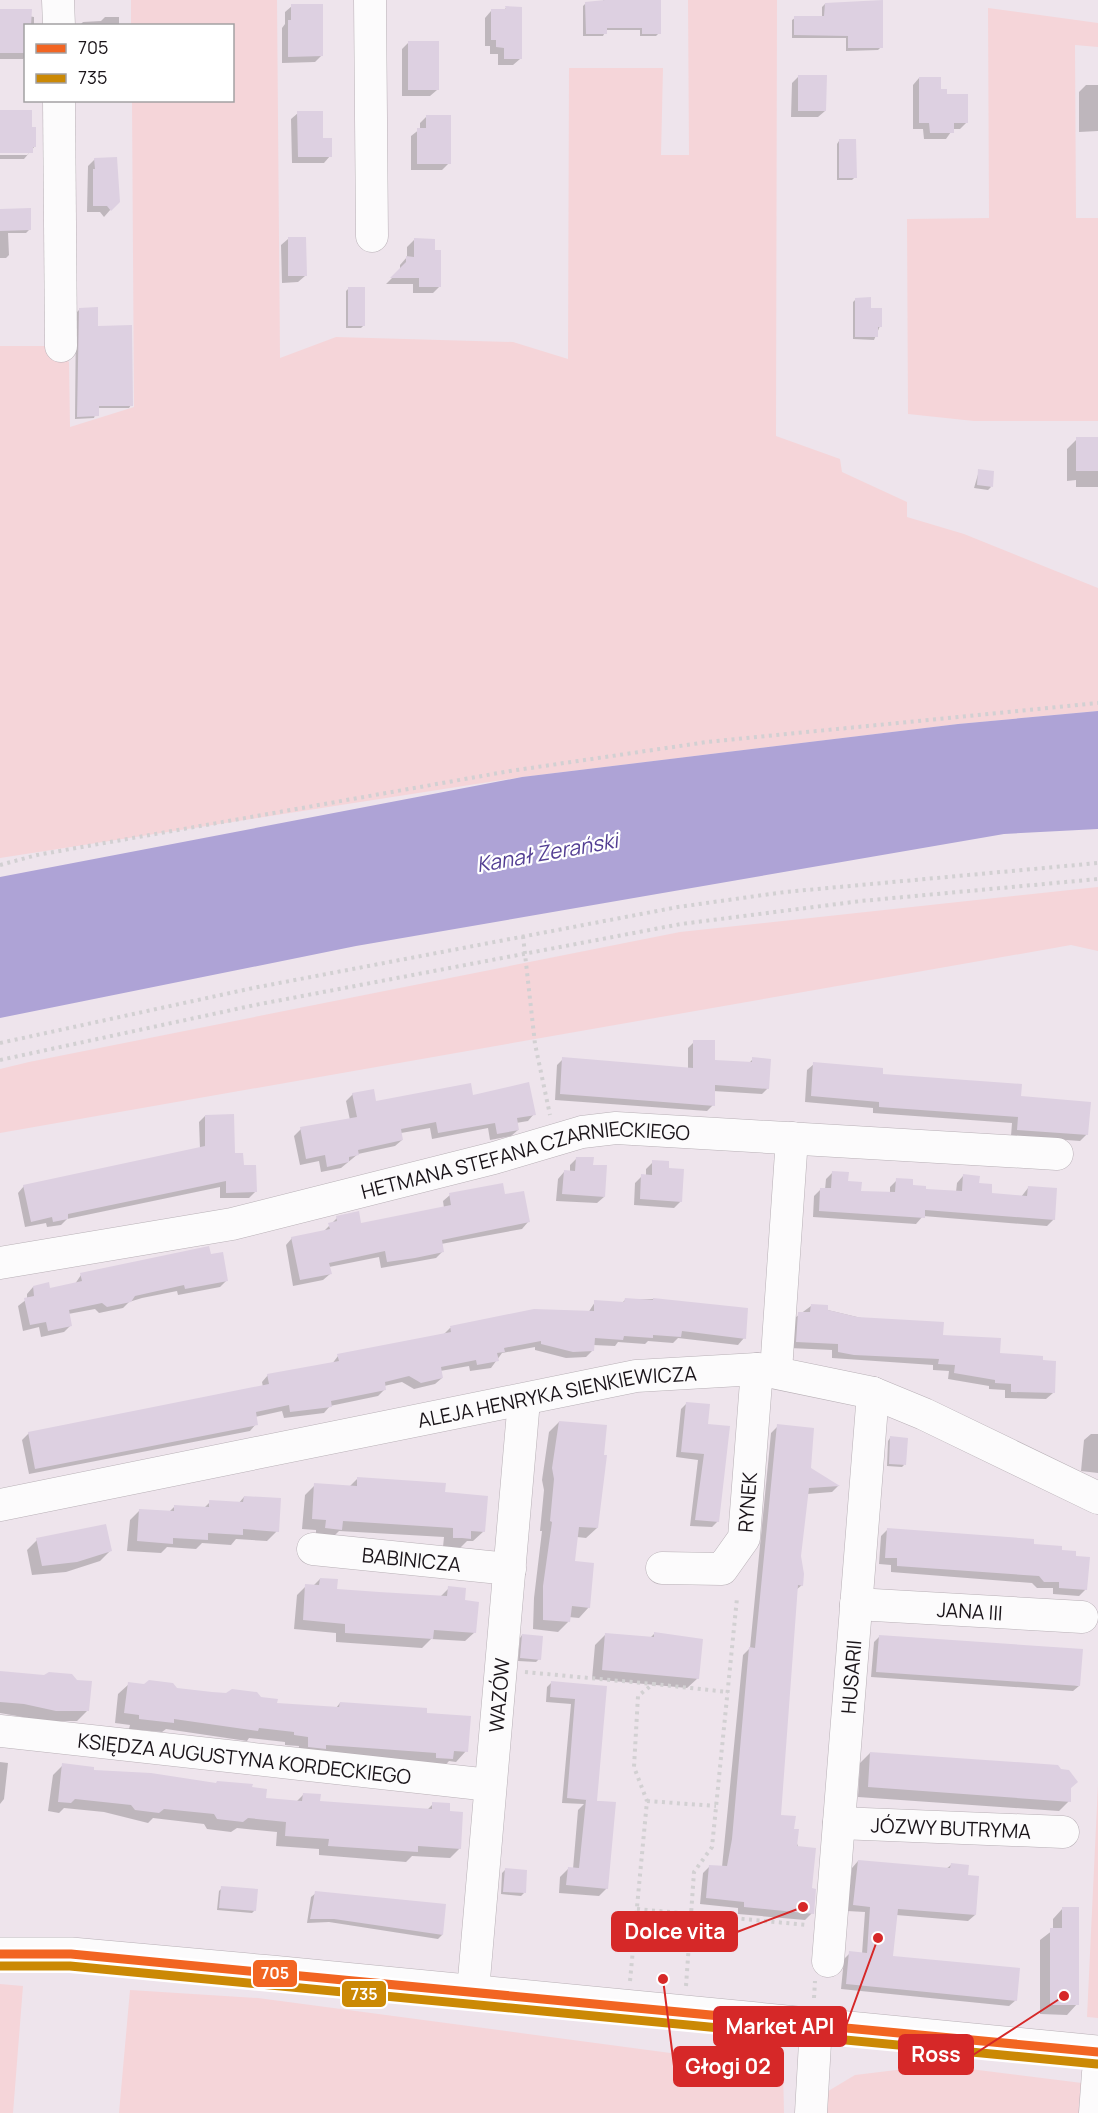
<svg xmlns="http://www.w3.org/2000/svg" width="1098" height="2113" viewBox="0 0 1098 2113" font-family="Manrope,sans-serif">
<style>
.green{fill:#f5d5d9}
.water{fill:#aea3d6}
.shadow{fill:#0003}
.building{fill:#ddd0e1}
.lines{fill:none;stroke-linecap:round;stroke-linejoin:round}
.minor-casing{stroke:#b8b0b6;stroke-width:33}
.major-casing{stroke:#b8b0b6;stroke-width:34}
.path{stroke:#d2d0d2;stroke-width:4;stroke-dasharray:3 4.5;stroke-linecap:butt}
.minor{stroke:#fcfbfc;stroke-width:32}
.major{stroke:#fcfbfc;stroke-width:33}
.bus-1-casing{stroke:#fff;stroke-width:14}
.bus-2-casing{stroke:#fff;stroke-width:14}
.bus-1{stroke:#f26522;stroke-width:9}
.bus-2{stroke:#cb8905;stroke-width:9}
.labels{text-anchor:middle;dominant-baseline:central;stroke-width:4.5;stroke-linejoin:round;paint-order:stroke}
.street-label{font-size:20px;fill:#1a1419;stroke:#fff}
.water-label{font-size:21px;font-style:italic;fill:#533e93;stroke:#fff}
.leader{fill:none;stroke:#d62828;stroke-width:2}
.callout-dot{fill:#d62828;stroke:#fff;stroke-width:2}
.callout{fill:#d62828;stroke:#d62828;stroke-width:2}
.callout-label{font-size:21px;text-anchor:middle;font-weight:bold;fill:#fff}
.line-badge{stroke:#fff;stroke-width:2}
.badge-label{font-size:16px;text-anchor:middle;font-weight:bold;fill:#fff}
</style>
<rect width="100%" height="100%" fill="#eee4ec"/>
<path class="green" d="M131,0h146l3,358 56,-21 177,5 55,17 1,-291h94l-2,87h28l-1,-155h89l-1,436 64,23 2,13 65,30v15l57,17 134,54v123l-140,13 -436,53 -522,81v-512h51l18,16 1,65 64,-20 -2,-306 100,-1v-74l-101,-1z
M988,8l110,15v24l-23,-2 1,173h22v203h-124l-66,-7 -1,-195 82,-1z
M1098,887v64l-27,-6 -1071,188v-64l29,-7 651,-130z
M1098,1784v234l-11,-1z
M0,1984l23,2 -10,127h-13z
M130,1990l128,8 525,70 1,45h-665z
M938,2065l152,19 -2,29h-264l1,-20 30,-18z"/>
<path class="water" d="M1098,711v118l-94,5 -648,112 -356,72v-141l522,-100 436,-53z"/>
<path class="shadow" d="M603,0h56v33l-3,3h-16v-6h-34l-3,6h-20v-30l3,-3h17z
M825,4l56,43 -3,3 -32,1v-13h-54v-18l3,-2h27v-11z
M292,6l30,49 -7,7 -33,1v-35l3,-4v-12z
M506,8l14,51 -7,6h-15v-11h-8v-8h-5v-28l6,-7h12z
M0,11l34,6v9h-8v30l-3,3h-23z
M105,17h14v9h-40l4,-4 18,-1z
M409,42l28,48 -7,6h-28v-47z
M798,77l27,34 -7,6h-27l1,-34z
M919,78l27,17 21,27 -7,7h-7l-7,10h-22l-1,-10h-10v-44z
M1086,85h12v46l-19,1v-40z
M0,111l30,18 5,17 -11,13h-24v-4h27l3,-3h-30z
M298,113l23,27 9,16 -6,7h-32l-1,-44z
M427,116l22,47 -7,7h-31v-34l9,-7v-6z
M839,141l16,36 -3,3h-15v-36z
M95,159l23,42 -14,16 -4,-5h-13l1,-46z
M0,210l29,20 -3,3h-18l1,22 -3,3h-6z
M288,239l17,37 -7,6 -16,1 -1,-38z
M414,240l26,46 -7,7h-20v-9h-27l14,-14v-5l7,-8v-10z
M349,288l15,37 -3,3h-15v-37z
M856,299l14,10 10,17 -6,14 -21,-1v-37z
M79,310l17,17 35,78 -2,3h-32l-3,10 -19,1 1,-106z
M1077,439h21v48h-22v-7l-9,1v-32z
M979,471l12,16 -3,3 -14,-2z
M694,1042l20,19 34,3 5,-5 15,29 -6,6 -49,-3v14l-6,6 -152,-11 2,-35 6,-6 125,10v-21z
M814,1064l205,34 68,36 -7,7 -69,-5 1,-13 -139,-10v-5l-68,-6 2,-32z
M353,1094l22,9 97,-7 62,18 -6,7 -12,2 2,7 -7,6 -21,4 -2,-12 -56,11 -2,-11 -29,5 1,7 -7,6 -37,8 -17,14 -20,4 -2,-11 -19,4 -6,-29 7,-7 49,-9 -4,-19z
M205,1116l37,50 14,25 -7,7h-29v-11l-153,32 -6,6 -14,2 -1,-4 -21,4 -7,-34 6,-7 176,-37 -1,-27z
M577,1158l14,8 13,31 -7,6 -41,-2 2,-22 6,-7h6v-7z
M653,1162l15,8 13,31 -7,7 -40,-3 1,-22 7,-7h4v-7z
M833,1172l27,20 30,2v-7l7,-7 28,10 31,2 1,-9 6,-7 27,19 31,2 7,-9 26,31 -7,7 -124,-10 -7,8 -103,-7 1,-21 7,-7 4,1 1,-11z
M450,1195l54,1 24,26 -6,7 -81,15 2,7 -7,7 -55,10 -2,-11 -50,10 1,7 -7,6 -30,6 -7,-41 6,-7 31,-6 14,-14 23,7 84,-17 -1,-7z
M209,1256l18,24 -7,7 -42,8 -1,-4 -35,7 -13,4 -6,6 -24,5 -4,-4 -27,5 3,11 -7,7 -23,5 -2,-10 -16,4 -5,-25 9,-7v-5l6,-7 16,3 26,-6 6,-9z
M654,1299l90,39 -6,7 -60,-7 -5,5 -25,-2 -3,3 -27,-2 -3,4 -22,-1 -1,6 -6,6 -20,1 -31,-8v-3l-33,6 -11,15 -21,3 -1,-5 -29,5 2,7 -7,6 -21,5 -12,-7 -18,4 1,3 -7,7 -48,10 -6,7 -40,5 -2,-7 -27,6 1,7 -6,7 -221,43 -7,-34 7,-7 234,-46 -1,-5 6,-7 64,-11 6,-8 106,-22 6,-6 138,-15 7,-11 26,2 4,-4z
M811,1306l130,31 57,17 55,39 -7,6 -41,-1v-8l-16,-1v-3l-41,-7 1,-8 -16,-1v-5l-101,-7v-8l-42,-2 2,-28z
M687,1403l19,22 12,96 -6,6 -22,-1 8,-66 -22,-3 5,-48z
M559,1422l38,106 -11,10 -9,-1 -3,25 15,45 -10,11 -10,-1v4l-11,11 -25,-3 1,-31 8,-67h-2l4,-41 -2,-10 7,-48z
M778,1426l31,43 29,17 -6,6 -25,2 -7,62 2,29 -6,5 -17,226 14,14 18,60 1,23 -7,7 -67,-6v-6l-38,-4 3,-31 7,-7 12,1 21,-212 7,-7 21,-215z
M1091,1434h7v39l-17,-2 3,-31z
M890,1438l14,27 -2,2 -15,-1 1,-25z
M358,1478l86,16 40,37 -11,10h-6l-8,8 -16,-2 1,-10 -105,-6 -8,8 -15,-1v-8l-14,-1 3,-34 10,-10 34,2z
M244,1497l33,34 -10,10 -31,-2 -5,6 -29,-2 -6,6 -29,-2 -6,6 -34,-2 3,-31 10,-10 29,2 6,-6 29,2 6,-6 28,2z
M888,1529l144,16 54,44 -7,7 -26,-2v-6h-16l-5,-5 -141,-11v-7l-12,-1 2,-28z
M37,1540l73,11 -10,10 -34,11 -34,3 -5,-25z
M320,1579l15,11 105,7 9,-9 14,14 12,30 -10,9 -34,-2 -9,9 -86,-6v-9l-42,-4 3,-34 9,-9h7z
M655,1633l43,45 -11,10 -95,-9 3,-34 11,-11 44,4z
M522,1635l17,24 -3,3 -18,-1 2,-23z
M879,1637l200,49 -6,5 -202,-14 3,-35z
M0,1672l87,39 -10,10h-32l-45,-8z
M552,1682l53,5 -9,113 11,88 -8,8 -40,-3 1,-16 8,-8h5l5,-59 6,-6 -22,-1 9,-99 -25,-2 1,-15z
M129,1684l131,15 15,5 61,4 4,-5 85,11 41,37 -10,11 -7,-1 -7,8 -144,-12 1,-11 -14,-1v-3l-36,-4 -2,3 -81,-12 -4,3 -33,-3 1,-4 -15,-2 3,-29z
M870,1753l199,48 -10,10 -201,-14 2,-34z
M0,1762l8,1 -4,36 -4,5z
M63,1765l29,6 159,17 13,12 32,2 7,-7 16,7 108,8 6,-6 15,9 12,35 -10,10 -38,-2 -6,6 -87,-7v-6l-43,-3 1,-14 -40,-4 -6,4 -24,-3 -3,-5 -51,-6 -5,5 -44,-11 -40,-4 -5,5 -11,-2 5,-36z
M858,1861l88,8 5,-4 16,11 8,39 -7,6 -72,-6 -4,42 124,43 -7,6 -168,-17 3,-30 6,-6 12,1 3,-42 -18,-1 5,-43z
M505,1870l19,23 -3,3 -20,-2 1,-21z
M222,1888l33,22 -3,3 -35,-3 2,-19z
M316,1893l128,13 -2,29 -4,4 -109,-17 -22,1 4,-26z
M1063,1908l14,96 -10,11 -27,-1v-74l13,-10v-11z"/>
<path class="building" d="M605,0h56v34h-19v-6h-35v6h-21l-1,-32z
M883,0v48h-35v-12l-54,-1v-19h30l1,-13z
M291,4h32v52l-35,1v-37h3z
M505,6l17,1v52h-18v-11l-8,-1v-7h-5v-31h15z
M0,9h32l-1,17h-5v27h-26z
M408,41h31v49h-31z
M798,75h29l-1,36h-28z
M919,77h22v12h6v5h21v29h-14v10h-24l-1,-10h-10z
M0,110h32v17h4v20h-3v6h-33z
M297,111h26v27h9v19h-34z
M426,115h25v49h-34v-36h9z
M839,139h17l1,39h-18z
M117,157l3,45 -9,9 -4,-5h-14v-37h2l-1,-11z
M31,208v22l-31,1v-22z
M288,237h18l1,39h-19z
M414,238l21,1v11h6v37h-22v-9h-29l16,-16v-6l8,1z
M348,287h17v39h-17z
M871,297v11h11v19h-4v10h-23v-39z
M98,307v19l34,-1 1,81h-34v10l-22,1 2,-109z
M1076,437h22v34h-22z
M978,469l16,2 -1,16 -16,-2z
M693,1040h22v20l37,2v-5l19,2 -2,30 -54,-4v21l-155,-12 2,-37 131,11z
M813,1062l70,6v6l139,10 -1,12 70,6 -3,33 -71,-5 1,-13 -139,-10v-5l-68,-6z
M529,1082l7,33 -19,3 2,12 -22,4 -2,-11 -57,10 -2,-11 -35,7 2,11 -45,10 1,5 -10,2v5l-22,5 -2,-12 -19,4 -6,-32 57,-10 -5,-24 22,-4 2,12 95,-18 2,12z
M234,1114l1,39h8l1,12h12l1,27 -31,1v-12l-158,33v5l-15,3 -1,-5 -21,5 -8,-37 182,-39v-31z
M576,1157h18l-1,8h14l-2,32 -43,-3 2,-24 11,1z
M652,1160l17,1v7l15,1 -2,33 -42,-3 1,-25 11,1z
M832,1171l17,1 -1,9 14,1 -1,9 34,1 1,-14 17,1v6l13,1v3l36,2 1,-17 17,2 -1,7 13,1v9l35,3 1,-10 29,2 -2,32 -130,-10v8l-106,-7 1,-23h11z
M503,1183l2,11 19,-3 6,31 -88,18 2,12 -29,6 -28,4 -2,-11 -56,12 3,11 -32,6 -9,-43 39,-8 -2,-6 9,-2 -1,-5 23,-5 2,12 90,-18 -2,-12z
M209,1246l2,8 12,-2 5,29 -43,8 -1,-4 -49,11 -4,6 -24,5 -5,-4 -33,7 3,16 -24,5 -2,-9 -16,3 -6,-27 10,-2 -1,-10 16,-4 1,6 32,-7 -2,-8z
M625,1298l28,2v-2l95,10 -2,31 -64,-8 -1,6 -28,-2v3l-29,-2 -1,4 -28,-2 -1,13 -21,1 -32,-8v-3l-37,7 1,4 -8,1 2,8 -22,4 -1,-5 -35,7 2,11 -22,5 -12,-7 -24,6 1,8 -55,11 1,6 -42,5 -1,-7 -33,7 2,13 -223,44 -7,-37 241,-48 -2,-10 72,-13 -2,-7 114,-22 -1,-6 84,-17 60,2v-11l30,2z
M811,1304l17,1v5l29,7 87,5 -1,13 58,3 -1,15 43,3v4l13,1 -1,32 -44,-1v-8l-16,-1v-3l-41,-7 1,-8 -17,-1 1,-5 -85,-4 -16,-3v-8l-42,-2 2,-30h12z
M686,1402l24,2 -2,20 22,2 -11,96 -24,-2 9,-66 -23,-2z
M559,1421l48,4 -3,30h3l-9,73 -19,-1 -4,34 19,2 -4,45 -18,-2 -2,16 -27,-2v-34l9,-64 -2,-1 4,-42 -2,-11z
M777,1424l37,4 -3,40 29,18 -31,2 -8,68 3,18 -1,12 -5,-1 -17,230 15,1 -2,13h5l-2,17 19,2 -4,40 4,1 -2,25 -70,-7v-5l-38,-4 3,-33 18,1 5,-27 17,-192 6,1z
M890,1436l18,2 -2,27 -17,-1z
M357,1477l89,6 -1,9 43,4 -3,36 -14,-1v8l-9,-1h-9v-10l-110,-7 -1,9 -17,-2 1,-8 -14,-1 2,-36 43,3z
M244,1496l37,2 -2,34 -36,-3v6l-35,-2v7l-35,-2v6l-36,-3 2,-32 35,2v-6l35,2v-7l34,2z
M106,1524l6,27 -35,11 -35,4 -6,-28z
M887,1528l147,11v5l28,2v4l14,1v5l14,1 -3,33 -28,-2v-6h-15l-5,-6 -142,-10v-8h-12z
M320,1578l18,1 -1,10 42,3 68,4 1,-10 18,2 -1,12 14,2 -3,31 -42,-3 -1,9 -88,-6v-9l-42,-4 2,-36 14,1z
M654,1632l49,7 -4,40 -97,-9 3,-37 49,4z
M522,1634l21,2 -2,24 -21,-2z
M879,1635l204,14 -3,37 -204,-14z
M0,1671l44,4 5,-3 11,1 12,1 5,6 15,1 -3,30h-33l-32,-7 -24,-2z
M149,1680l24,3 4,5 35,4 14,1 6,-4 25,3 4,5 17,2 -1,4 62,4 1,-5 87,6v5l44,3 -3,36 -14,-1 -1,8 -17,-1v-5l-110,-8v4l-18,-2v-10l-14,-2v-3l-35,-4 -1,3 -84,-12v4l-35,-4v-4l-15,-2 4,-31 16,2z
M551,1681l56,5 -10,115 -30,-3 8,-99 -25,-2z
M870,1752l188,13 3,4 8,1 9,12 -7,6v14l-203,-15z
M62,1763l32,4v3l57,3 65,10 1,-2 36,3 -1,3 15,2 -1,9 36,3 1,-8 18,1 -1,7 69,5 43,3v-7l18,1v8l13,1 -2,37 -43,-3v6l-90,-6 1,-7 -44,-3 1,-14 -38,-4 -5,4 -26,-3 -3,-5 -50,-5 -5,4 -24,-3 -4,-5 -56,-6 -4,4 -13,-1z
M586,1800l30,2 -8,87 -42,-4 2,-18 11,1z
M858,1860l92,8 1,-5 18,2 -1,10 11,1 -3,39 -78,-6 -5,47 127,12 -3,33 -171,-17 3,-33 18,2 3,-46 -17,-2z
M505,1868l22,2 -1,23 -23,-1z
M221,1886l37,3 -2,22 -37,-3z
M315,1891l131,13 -3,31 -109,-16h-24z
M1062,1907h17v98h-29v-77h12z"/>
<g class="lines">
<defs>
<g id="minor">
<path d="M58,0l1,26"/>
<path d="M370,0l2,236"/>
<path d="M59,100l2,246"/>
<path id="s1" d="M0,1263l232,-39 262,-66 88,-26 34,-4 441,26"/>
<path d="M776,1371l16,-233"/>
<path id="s2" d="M0,1505l636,-129 121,-7 116,24 51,21 174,84"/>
<path id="s3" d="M313,1549l197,20"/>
<path id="s4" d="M662,1568l60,1 22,-31 13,-169"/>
<path id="s5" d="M856,1604l226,13"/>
<path id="s6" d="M0,1731l490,54"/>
<path id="s7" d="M839,1823l224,9"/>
<path id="s8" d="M828,1961l45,-568"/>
<path id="s9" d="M473,1991l51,-591"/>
<path d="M811,2113l5,-88"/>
<path d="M1095,2113l3,-40"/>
</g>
<path id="major" d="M0,1954h71l200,18 827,80"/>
</defs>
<use href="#minor" class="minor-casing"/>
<use href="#major" class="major-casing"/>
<path class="path" d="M0,865l37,-10 473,-84 197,-29 391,-39
M523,936l12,108 15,71
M0,1043l253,-55 425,-81 107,-15 313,-29
M0,1060l255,-55 426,-81 180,-23 237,-22
M525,1672l128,12
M647,1801l69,5
M637,1909l170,16
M630,1981l17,-180 -13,-34 4,-71 15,-12 75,8
M686,1986l8,-114 18,-25 25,-249
M814,1998l1,-17"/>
<use href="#minor" class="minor"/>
<use href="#major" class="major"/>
<defs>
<path id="bus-1" d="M0,1954h71l1027,98"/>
<path id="bus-2" d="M0,1966h70l1027,98"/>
</defs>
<use href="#bus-1" class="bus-1-casing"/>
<use href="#bus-2" class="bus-2-casing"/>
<use href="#bus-1" class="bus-1"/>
<use href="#bus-2" class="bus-2"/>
</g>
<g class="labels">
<g class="street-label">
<text stroke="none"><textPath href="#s1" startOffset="537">HETMANA STEFANA CZARNIECKIEGO</textPath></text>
<text stroke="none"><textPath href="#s2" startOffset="568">ALEJA HENRYKA SIENKIEWICZA</textPath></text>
<text stroke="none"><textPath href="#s4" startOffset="134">RYNEK</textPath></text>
<text stroke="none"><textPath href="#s3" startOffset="99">BABINICZA</textPath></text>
<text stroke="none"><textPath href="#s5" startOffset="114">JANA III</textPath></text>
<text stroke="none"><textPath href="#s8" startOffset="285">HUSARII</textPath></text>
<text stroke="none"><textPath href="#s9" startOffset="297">WAZÓW</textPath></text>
<text stroke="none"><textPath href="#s6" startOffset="246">KSIĘDZA AUGUSTYNA KORDECKIEGO</textPath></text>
<text stroke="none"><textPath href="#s7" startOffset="112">JÓZWY BUTRYMA</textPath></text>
</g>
<g class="water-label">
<text transform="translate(547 852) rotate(-10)">Kanał Żerański</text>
</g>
</g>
<path class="leader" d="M803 1907L737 1932M878 1938L846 2026M1064 1996L973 2055M663 1979L674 2066"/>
<g class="callout-dot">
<circle cx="803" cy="1907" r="6"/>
<circle cx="878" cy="1938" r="6"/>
<circle cx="1064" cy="1996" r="6"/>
<circle cx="663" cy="1979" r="6"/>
</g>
<g class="callout">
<rect x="612" y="1912" width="125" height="39" rx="6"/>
<rect x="714" y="2007" width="132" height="39" rx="6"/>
<rect x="899" y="2035" width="74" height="39" rx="6"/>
<rect x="674" y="2047" width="109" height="39" rx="6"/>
</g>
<g class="callout-label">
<text x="675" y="1939">Dolce vita</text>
<text x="780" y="2034">Market API</text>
<text x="936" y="2062">Ross</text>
<text x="728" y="2074">Głogi 02</text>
</g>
<g class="line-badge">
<rect x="252" y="1959" width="46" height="29" rx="6" fill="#f26522"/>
<rect x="341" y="1980" width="46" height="28" rx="6" fill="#cb8905"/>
</g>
<g class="badge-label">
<text x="275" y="1979">705</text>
<text x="364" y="2000">735</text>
</g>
<rect x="24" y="24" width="210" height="78" fill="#ffffff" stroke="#a3a1a3" stroke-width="1.5"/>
<rect x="36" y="44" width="30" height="9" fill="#f26522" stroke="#a3a1a3" stroke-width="1.5"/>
<text x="78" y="54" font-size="18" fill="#1a1419">705</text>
<rect x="36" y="74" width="30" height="9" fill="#cb8905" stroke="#a3a1a3" stroke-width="1.5"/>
<text x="78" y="84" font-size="18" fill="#1a1419">735</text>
</svg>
